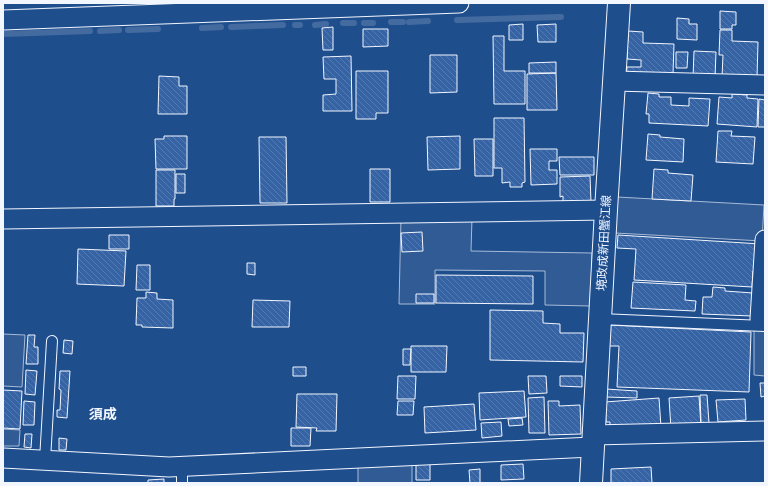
<svg xmlns="http://www.w3.org/2000/svg" width="768" height="486" viewBox="0 0 768 486" font-family="'Fira Sans Condensed','Noto Sans JP',sans-serif">
<style>
.built{fill:#305b95;stroke:#a8bbd7}
.lines{fill:none;stroke-linecap:round;stroke-linejoin:round}
.stream{stroke:#446ba0;stroke-width:6}
.building{fill:url(#building-back-hatch);stroke:#f2f6ff}
.lane-casing{stroke:#f2f6ff;stroke-width:12}
.street-casing{stroke:#f2f6ff;stroke-width:21}
.secondary-casing{stroke:#f2f6ff;stroke-width:24}
.lane{stroke:#1f4e8c;stroke-width:10}
.street{stroke:#1f4e8c;stroke-width:19}
.secondary{stroke:#1f4e8c;stroke-width:22}
.labels{text-anchor:middle;dominant-baseline:central;stroke-width:3;stroke-linejoin:round;paint-order:stroke}
.street-label{font-size:12px;fill:#f2f6ff;stroke:#1f4e8c}
.quarter-label{font-size:14px;font-weight:bold;fill:#f2f6ff;stroke:#1f4e8c}
</style>
<defs>
<pattern id="building-back-hatch" width="6" height="6" patternUnits="userSpaceOnUse"><rect width="6" height="6" fill="#3563a3"/><path d="M-1 5l2 2M0 0l6 6M5-1l2 2" fill="none" stroke="#537ab1"/></pattern>
</defs>
<rect width="100%" height="100%" fill="#1f4e8c"/>
<path class="built" d="M617,197l147,8 -2,36 -147,-8z
M401,218h71l-1,33 121,2 -1,53 -46,-1v-34l-110,-1v34h-36z
M754,323l11,1v52l-11,-1z
M3,334l22,1 -3,52 -19,-1z
M3,429l17,1 -1,16h-16z
M412,464v19h-54v-17z"/>
<g class="lines">
<path class="stream" d="M457,20l104,-3
M391,22h12
M409,22l19,-1
M343,23h11
M364,23h9
M295,25h5
M315,25l11,-1
M231,27l52,-2
M202,28l19,-1
M128,30l30,-1
M100,31l19,-1
M3,34l87,-3"/>
</g>
<path class="building" d="M720,11l16,1v13h-4v4h-12z
M677,18l12,1v5h8v16l-20,-1z
M523,24v16h-14v-15z
M556,24v18h-18l-1,-17z
M333,27v23h-10l-1,-22z
M363,29h25v17l-25,1z
M720,30h12v11l26,1 -1,36 -35,-1 1,-22h-4z
M628,31l15,1v11l31,1 -1,30 -47,2 1,-9h14v-7l-14,-1z
M493,36h11v35h21v33h-31z
M694,51l22,1 -1,26h-22z
M676,52h12l-1,16h-11z
M430,55h27v37l-27,1z
M351,56l1,55h-29v-16l13,-1v-15h-12l-1,-22z
M556,62v11h-27v-10z
M356,71h32v42h-12v6h-20z
M556,73l1,37h-30v-36z
M159,76l20,1v9h8v28h-29z
M648,93l11,1v3h12v8l18,1v-8l21,1 -2,27 -59,-3v-9h-3z
M732,94l15,1v3l11,1 -1,28 -40,-3 2,-27 13,1z
M759,99l6,1v27h-7z
M494,118h30l1,64 -3,1v4h-12v-5l-8,1v-15h-8z
M718,131h14l-1,5 24,1 -2,27 -37,-2z
M648,134l12,1v2l24,2 -1,23 -37,-2z
M164,136h23v33h-31l-1,-30h9z
M460,136v33l-32,1 -1,-33z
M259,137h27l1,66h-27z
M474,139h19v37h-18z
M530,149h27v12h-8v9h8v14l-26,1z
M559,157h35v18h-34z
M370,169h20v33h-20z
M654,169l14,1v3l25,2 -2,26 -39,-2z
M156,170h19v29h-1v7h-18z
M176,174h9v19h-9z
M590,176l1,26h-28v-6l-3,1v-20z
M422,232l1,19 -21,1 -1,-19z
M109,235h20v14h-20z
M618,235l143,9 -1,28 -7,-1 -1,16 -118,-7 2,-31 -19,-1z
M78,249l48,2 -2,35 -47,-2z
M247,263h8v12l-8,-1z
M137,265h13v25h-14z
M436,275l97,1v28l-97,-1z
M633,282l53,3 -1,15 11,1 -1,10 -64,-3z
M713,287l12,1v3l28,2 -1,23 -50,-2 1,-17h9z
M146,292l11,1v6l16,1v28l-31,-1v-2h-6l1,-27h9z
M416,294h18v9h-18z
M253,300l37,1 -1,26h-37z
M490,310l53,1v12l17,1v9h24l-1,29 -93,-2z
M609,325l142,7 -2,60 -132,-5 2,-41h-11z
M28,335h7l-1,12h4v17h-12z
M64,340l9,1 -1,13 -9,-1z
M411,346h36l-1,26h-35z
M403,349h8l-1,16h-7z
M293,367h13v9h-13z
M26,370l11,1 -2,24 -10,-1z
M60,371h10l-3,47 -10,-1v-7h3l1,-20 -2,-1z
M398,376h18l-1,23h-18z
M528,376h18l1,17 -18,1z
M560,376h22v11l-22,-1z
M760,383h5v13l-4,1z
M606,389l31,2v7l-31,-1z
M3,390l19,1 -2,38 -17,-1z
M524,391l2,26 -46,3 -1,-27z
M297,394h40l-1,37h-20l1,-3 -21,-1z
M700,395h7l2,28h-8z
M699,396l2,31 -30,2 -2,-31z
M544,397l1,36h-16l-1,-35z
M659,398l2,29 -51,3v-8h-4l-1,-20z
M745,399l1,21 -28,2 -2,-22z
M24,401l11,1 -1,23h-11z
M398,401h16l-1,14h-16z
M548,401h11v5l21,-1 1,29 -32,1z
M474,404l2,26 -51,3 -1,-26z
M522,418l1,7 -14,1 -1,-7z
M501,422l1,14 -20,2 -1,-15z
M291,428h20l-1,18h-19z
M25,434h7l-1,14 -7,-1z
M59,438l8,1 -1,11h-7z
M430,463v17h-14v-16z
M523,464l1,15 -23,1v-15z
M651,467l1,16h-41v-14z
M480,469v14h-10l-1,-13z
M164,479v4h-16v-3z"/>
<g class="lines">
<defs>
<path id="lane" d="M600,319l165,7
M45,460l7,-119
M182,483v-16"/>
<path id="street" d="M3,20l456,-17
M614,81l151,4
M3,219l603,-9
M760,319l5,-79
M593,435l172,-4
M3,458l166,9 423,-20"/>
<path id="secondary" d="M591,483l15,-273 13,-207"/>
</defs>
<use href="#lane" class="lane-casing"/>
<use href="#street" class="street-casing"/>
<use href="#secondary" class="secondary-casing"/>
<use href="#lane" class="lane"/>
<use href="#street" class="street"/>
<use href="#secondary" class="secondary"/>
</g>
<g class="labels">
<g class="street-label">
<text transform="translate(604 243) rotate(-87)">境政成新田蟹江線</text>
</g>
<g class="quarter-label">
<text x="103" y="414">須成</text>
</g>
</g>
<rect width="768" height="486" fill="none" stroke="#f2f6ff" stroke-width="8"/>
</svg>
